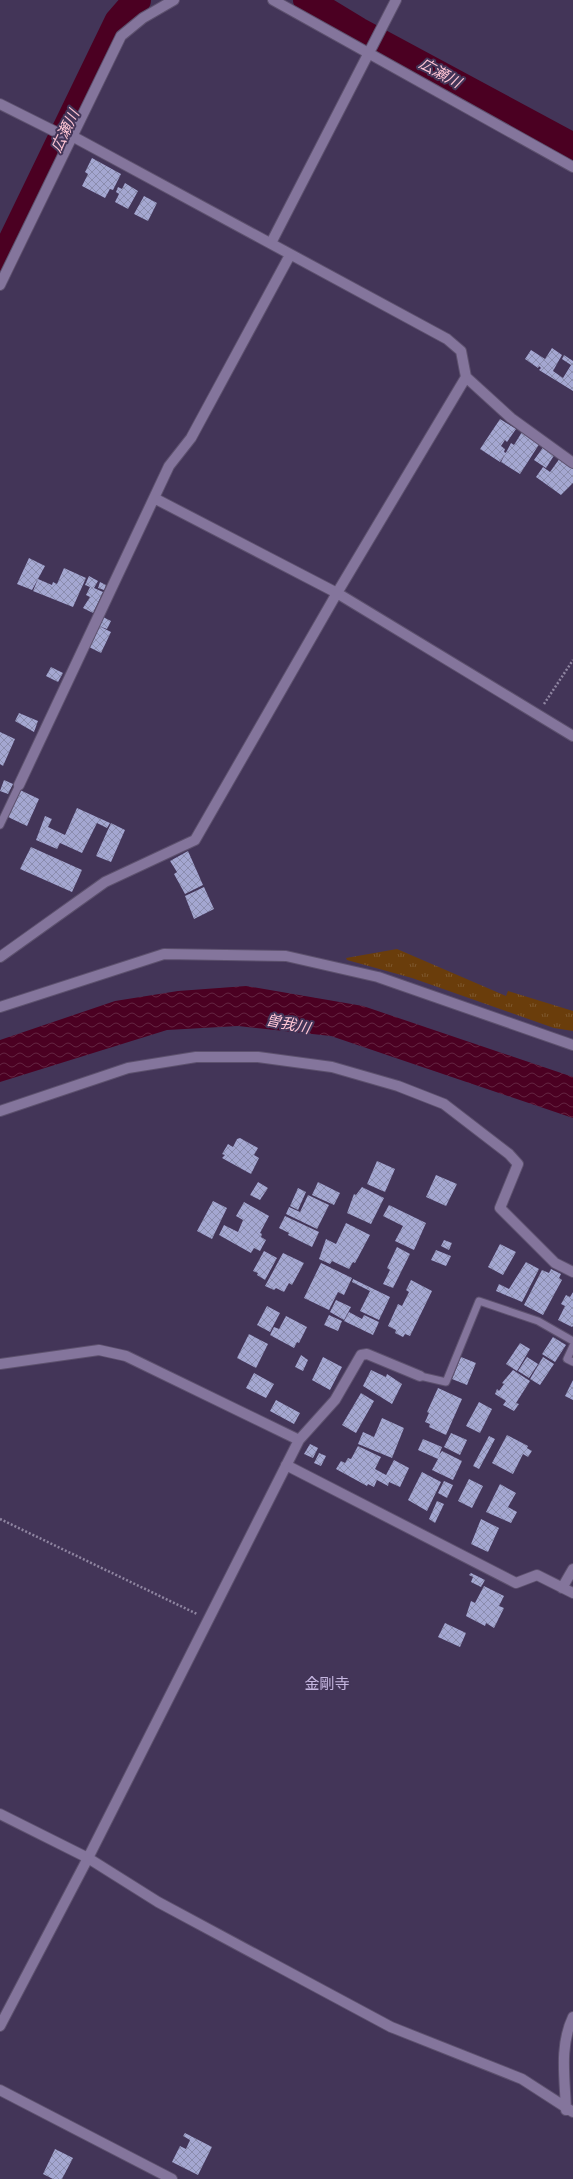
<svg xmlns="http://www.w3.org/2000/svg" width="573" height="2179" viewBox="0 0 573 2179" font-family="Karla,'Noto Sans JP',sans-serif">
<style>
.grass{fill:url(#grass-tufts)}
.water{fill:url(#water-waves)}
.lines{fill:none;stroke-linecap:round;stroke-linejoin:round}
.river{stroke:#4b0022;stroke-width:28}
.building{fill:url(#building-cross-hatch)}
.lane-casing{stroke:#5d516e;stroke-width:9}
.street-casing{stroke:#5d516e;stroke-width:12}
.path{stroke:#8f85a1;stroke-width:2.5;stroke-dasharray:2 2;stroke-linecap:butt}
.lane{stroke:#84759c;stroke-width:7}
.street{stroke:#84759c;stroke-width:10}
.labels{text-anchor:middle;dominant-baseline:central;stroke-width:4;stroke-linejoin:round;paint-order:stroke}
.water-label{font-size:15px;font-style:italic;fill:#fec5d4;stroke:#433558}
.neighbourhood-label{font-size:15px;fill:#c6b7e1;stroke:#433558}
</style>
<defs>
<pattern id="grass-tufts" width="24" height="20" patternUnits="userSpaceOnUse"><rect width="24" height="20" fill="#6a3d0b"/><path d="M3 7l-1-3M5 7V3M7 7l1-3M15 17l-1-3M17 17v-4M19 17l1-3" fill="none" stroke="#7e582e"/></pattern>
<pattern id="water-waves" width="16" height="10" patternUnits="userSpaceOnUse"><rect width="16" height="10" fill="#4b0022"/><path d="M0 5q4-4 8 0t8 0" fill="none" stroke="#642442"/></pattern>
<pattern id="building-cross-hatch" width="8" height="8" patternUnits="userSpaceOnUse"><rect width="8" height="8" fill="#a4a7d1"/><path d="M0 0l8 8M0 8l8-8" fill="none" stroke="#8b8dae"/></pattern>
</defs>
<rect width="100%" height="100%" fill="#433558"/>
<path class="grass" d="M397,949l109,47 2,-5 65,20v20l-19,-3 -142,-50 -65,-18 -1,-2z"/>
<path class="water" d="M246,986l117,20 210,71v41l-242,-82 -93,-10 -71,4 -167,52v-42l115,-39 63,-10z"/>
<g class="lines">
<path class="river" d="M307,0l51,31 215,116
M0,266l118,-244 19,-22"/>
</g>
<path class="building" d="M92,158l29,16 -8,16 -3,-1 -5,9 -23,-12 6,-12 -3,-2z
M125,183l13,8 -10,18 -13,-7 4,-8 -3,-2 2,-5 4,2z
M144,196l13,7 -9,18 -14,-7z
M552,348l10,7 -9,16 10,7 8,-13 -9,-6 2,-4 9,6v30l-34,-21 2,-2 -2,-2 -1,2 -13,-9 6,-9 14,9z
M500,419l16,10 -9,13 -2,-2 -4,6 4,3 -1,3 2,1 -6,9 -20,-13z
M522,432l18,11 -20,31 -19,-12 10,-19 3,2z
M544,446l11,8 -9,14 -12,-8z
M560,458l13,9v16l-12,12 -25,-18 7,-10 7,5z
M29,558l16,8 -13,24 -15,-6z
M64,568l22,10 -13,29 -40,-16 5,-12 14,6 1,-3 4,2z
M89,576l9,5 -4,7 9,4 -10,21 -10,-5 7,-11 -4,-2 4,-8 -5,-2z
M100,582l6,3 -2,5 -6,-2z
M103,617l8,4 -4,8 -8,-3z
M99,626l12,6 -10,21 -12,-6z
M51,667l12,6 -5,9 -12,-6z
M19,713l19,8 -4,11 -19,-11z
M0,732l15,7 -12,27 -3,-2z
M4,780l9,4 -5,10 -8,-3z
M20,790l19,9 -12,27 -19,-9z
M77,808l33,15 -3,5 -10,-5 -15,30 -22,-10 -3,6 -21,-9 9,-24 7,3 -4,8 17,8z
M111,823l14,7 -14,32 -15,-6z
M31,847l51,23 -10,22 -52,-23z
M188,851l15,34 -18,9 -11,-20 3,-2 -7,-11z
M204,887l10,22 -20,10 -9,-23z
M240,1138l18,10 -4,7 5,3 -8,16 -29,-16 3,-3 -3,-1 6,-10 5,3 4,-8z
M377,1161l18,8 -10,23 -18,-8z
M436,1175l21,9 -11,22 -20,-9z
M258,1182l10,6 -8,12 -10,-5z
M318,1182l22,11 -6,12 -22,-10z
M362,1187l22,11 -13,26 -24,-11 7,-19 2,1z
M298,1188l8,4 -8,18 -8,-4z
M308,1195l21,10 -12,24 -31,-15 3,-7 11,5z
M213,1201l14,7 -15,31 -15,-8z
M244,1202l25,14 -9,17 2,1 -1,3 5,3 -6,11 -6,-3 -3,5 -32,-18 5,-10 14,7 5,-12 -7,-4z
M389,1205l37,18 -12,27 -19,-9 8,-15 -20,-10z
M285,1216l34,16 -7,15 -24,-12 1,-2 -10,-5z
M346,1223l24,12 -15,28 -2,-1 -4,7 -17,-8 -2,3 -11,-5 7,-20 10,5z
M444,1240l8,3 -3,7 -8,-4z
M500,1244l16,8 -13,23 -15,-8z
M397,1247l13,7 -17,34 -10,-4 7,-14 -3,-2z
M436,1250l15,6 -5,10 -15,-6z
M264,1251l13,7 -12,22 -8,-5 1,-2 -5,-2z
M283,1253l21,10 -12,22 -3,-2 -5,9 -8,-4 -2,2 -9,-4z
M526,1262l13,7 -17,33 -26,-11 3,-7 10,5z
M321,1263l31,15 -8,17 -6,-3 -9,18 -25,-12z
M551,1269l10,5 -2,4 3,2 -19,35 -19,-10 18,-35 7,3z
M353,1279l37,18 -11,23 -19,-9 10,-20 -18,-9z
M411,1280l21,11 -22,45 -5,-2 -2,3 -8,-4 1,-3 -8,-4 10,-22 4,2 7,-14 -3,-2z
M573,1292v34l-1,1 -14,-7 7,-14 -4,-2 5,-9 4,2z
M336,1300l15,7 -7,13 -14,-8z
M267,1306l13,7 -10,19 -13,-7z
M349,1312l13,7 2,-4 15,7 -6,13 -29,-14z
M329,1315l13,6 -4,10 -14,-6z
M286,1316l21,11 -8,16 -2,-1 -3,6 -24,-13 4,-8 5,2z
M249,1334l19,10 -12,24 -19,-10z
M553,1337l13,8 -11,17 -13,-8z
M520,1343l10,6 -13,22 -11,-7z
M301,1355l7,5 -5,11 -8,-4z
M323,1357l19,10 -12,23 -18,-10z
M461,1357l15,6 -9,22 -15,-6z
M527,1357l11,7 -9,14 -11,-7z
M543,1357l11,7 -14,21 -10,-6z
M371,1370l15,7 1,-3 15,10 -10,20 -29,-18z
M513,1370l17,11 -14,22 3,1 -5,7 -11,-6 3,-4 -11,-7 2,-5 2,2 5,-7 -2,-1z
M254,1373l20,11 -8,14 -20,-10z
M573,1380v20l-8,-4z
M438,1388l24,11 -16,36 -17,-8 1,-3 -5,-2 4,-9 -2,-1z
M361,1393l13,8 -18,32 -14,-8z
M276,1400l24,13 -6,11 -24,-13z
M479,1402l13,7 -12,24 -14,-7z
M382,1418l22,10 -12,30 -34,-14 5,-12 11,5z
M451,1433l16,7 -7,15 -16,-8z
M507,1435l21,11 -1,2 5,3 -4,6 -5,-3 -10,20 -21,-11z
M489,1436l6,3 -16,30 -6,-3z
M423,1439l19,8 -3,8 3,-4 20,10 -9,19 -21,-10 6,-11 -20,-9z
M310,1444l8,4 -5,10 -9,-4z
M358,1446l23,11 -6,12 11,6 8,-15 15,8 -9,19 -11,-5 -1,4 -11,-6 -3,7 -6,-3 -1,2 -31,-17 5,-8 4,2 3,-5 3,1z
M319,1453l7,3 -5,10 -7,-3z
M422,1472l19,10 -14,29 -19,-11z
M469,1479l14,7 -11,22 -14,-7z
M444,1481l9,4 -6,13 -9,-5z
M500,1484l16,9 -8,14 9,5 -6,11 -25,-11z
M437,1501l7,3 -9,19 -6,-4z
M481,1519l18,9 -11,24 -17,-8z
M471,1573l14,7 -4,7 -10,-5 2,-5 -4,-2z
M484,1586l20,10 -5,10 5,2 -10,20 -8,-5 -1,3 -19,-10 5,-15 4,2z
M445,1623l21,10 -6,14 -22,-10z
M185,2133l27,14 -14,28 -26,-13 8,-16 6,3 4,-9 -7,-4z
M55,2149l18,9 -11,21h-9l-10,-5z"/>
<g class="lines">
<defs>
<path id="lane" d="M0,825l19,-40
M573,1346l-6,13 6,3
M420,1376l26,6 33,-81 59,20 35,20"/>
<path id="street" d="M273,0l300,167
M0,104l56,28 16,4 375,203 14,12 5,26 -129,216 -142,247 -90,42 -105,75
M271,243l125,-243
M0,285l121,-249 22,-18 31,-18
M466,377l45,41 62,45
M154,498l183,95 236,143
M19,785l150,-319 22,-28 99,-183
M0,1007l164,-53 122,2 92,21 195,68
M0,1111l128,-43 68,-11h62l74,10 66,19 46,18 65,50 9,10 -18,44 55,55 18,9
M0,1364l99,-14 27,6 173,84
M286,1465l230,118 21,-8 36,18
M562,1588l11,-19
M0,1814l88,44 70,44 233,125 131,52 51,33
M0,2026l88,-168 211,-418 36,-40 26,-45 6,-1 53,22
M0,2090l172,89
M566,2110c-1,-31 -7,-64 7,-93"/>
</defs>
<use href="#lane" class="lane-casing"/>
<use href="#street" class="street-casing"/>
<path class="path" d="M544,704l29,-44
M0,1519l197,95"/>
<use href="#lane" class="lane"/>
<use href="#street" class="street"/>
</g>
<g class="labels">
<g class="water-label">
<text transform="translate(440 73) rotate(29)">広瀬川</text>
<text transform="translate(65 131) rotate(-64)">広瀬川</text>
<text transform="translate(288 1024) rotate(12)">曽我川</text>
</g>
<g class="neighbourhood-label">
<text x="327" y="1684">金剛寺</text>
</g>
</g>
</svg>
